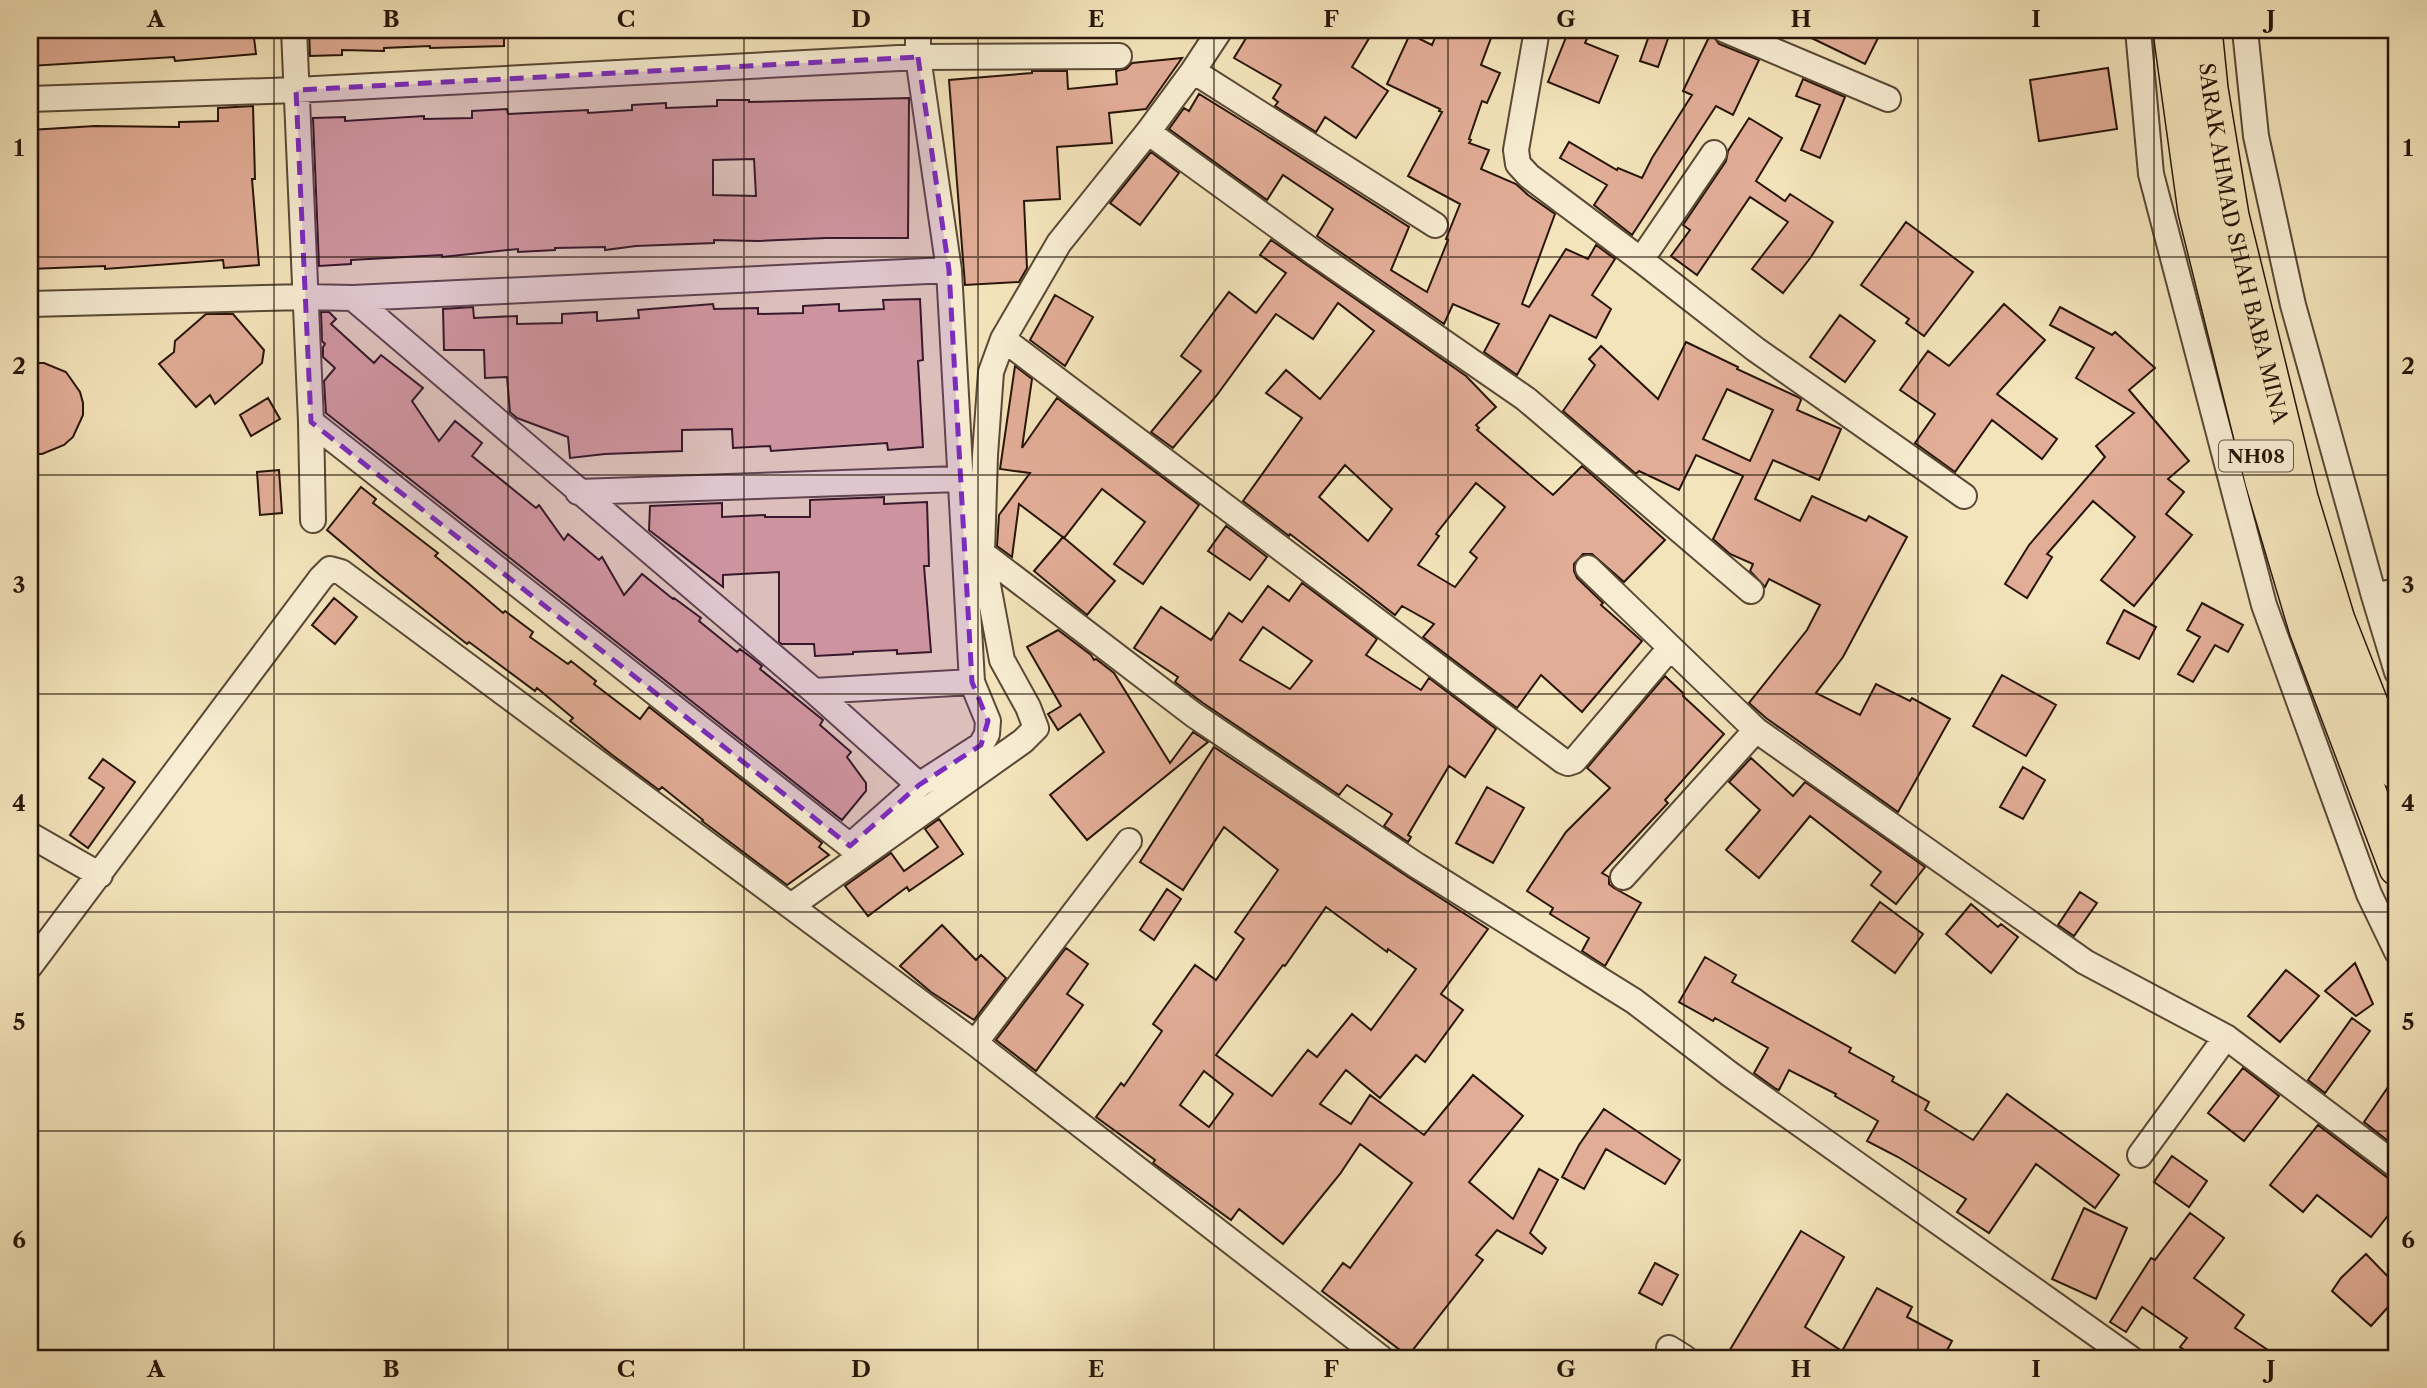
<svg xmlns="http://www.w3.org/2000/svg" width="2427" height="1388" viewBox="0 0 2427 1388" font-family="'Libre Caslon Text',serif">
<style>
.building{fill:#e2ad97;stroke:#271509;stroke-width:2;fill-rule:evenodd}
.lines{fill:none;stroke-linecap:round;stroke-linejoin:round}
.minor-casing{stroke:#5a4936;stroke-width:28}
.highway-casing{stroke:#271509;stroke-width:38}
.minor{stroke:#f8edd3;stroke-width:24}
.highway{stroke:#f4e4bb;stroke-width:35}
.marked{fill:#7b2cbf;fill-opacity:0.2;stroke:#7b2cbf;stroke-width:5;stroke-dasharray:14 9;stroke-linejoin:round}
.grid{fill:none;stroke:#271509;stroke-width:2;stroke-opacity:0.55}
.labels{text-anchor:middle;dominant-baseline:central;stroke-width:5;stroke-linejoin:round;paint-order:stroke}
.shield{fill:#f8edd3;stroke:#665646;stroke-width:2}
.shield-label{font-size:19px;font-weight:bold;fill:#271509}
.street-label{font-size:21px;fill:#271509;stroke:#f8edd3}
.neatline{fill:none;stroke:#271509;stroke-width:2.5}
.grid-label{font-size:23px;text-anchor:middle;font-weight:bold;fill:#271509}
</style>
<rect width="100%" height="100%" fill="#f4e4bb"/>
<filter id="stains"><feTurbulence type="fractalNoise" baseFrequency=".00286" numOctaves="4"/><feColorMatrix values="0 0 0 0 .2 0 0 0 0 .09 0 0 0 0 .02 0 0 0 .5 -.17"/></filter>
<radialGradient id="worn" r=".72"><stop offset=".6" stop-color="#630" stop-opacity="0"/><stop offset="1" stop-color="#630" stop-opacity=".3"/></radialGradient>
<path class="building" d="M30,30h223l3,24 -81,7 -1,-4 -144,9z
M309,30h195v16l-74,2v-2l-46,2v3l-42,-1v5l-32,1z
M1251,30h123l-22,37 36,24 -32,47 -31,-21 -9,15 -41,-26 3,-4 -5,-4 8,-13 -47,-27z
M1438,30h56l-13,35 19,8 -13,30 -5,-2 -13,38 2,1 -2,3 20,7 -8,19 35,15 12,11 27,19 -33,90 7,3 37,-58 22,10 8,-14 19,14 -23,36 19,14 -15,29 -46,-23 -33,60 -33,-23 15,-28 -46,-20 -9,20 -127,-88 16,-27 -50,-34 -16,25 -98,-71 15,-21 5,3 10,-17 60,37 150,96 -18,43 36,22 21,-52 -2,-1 14,-35 -52,-28 34,-64 -3,-1 1,-2 -53,-25 23,-50 22,11z
M1569,30h22l-6,13 33,13 -19,47 -51,-21z
M1651,30h20l-13,37 -18,-6z
M1795,30h87l-17,34z
M1711,33l8,11 40,16 -26,55 -17,-9 -84,129 -38,-30 13,-20 -47,-27 9,-16 48,28 1,-2 24,10 10,-20 40,-63 -9,-4z
M1182,58l-36,51 -37,4 3,30 -55,4 3,52 -36,2 3,67 -8,14 -54,3 -16,-205 83,-7v-2h35l1,18 49,-5 -1,-13 10,-2 6,-6z
M2108,68l9,61 -78,12 -9,-61z
M1803,79l42,18 -25,61 -19,-8 19,-45 -24,-9z
M909,98l-1,140h-82l-68,3 -44,-1v3l-78,3 -31,4v-3l-50,1v2l-37,2v-3l-76,8v-2l-91,5v4l-32,2 -6,-148 32,-1v4l79,-5v3l48,-1v-7l35,-2 1,5 80,-4v3l44,-3v-5l34,-2v5l51,-2v-6h32v2zM754,159l2,37 -43,-1v-35z
M253,106l2,73h-3l7,86 -35,3 -1,-8 -118,9v-3l-75,3v-139l65,-4 84,1v-5l39,-1v-13z
M1749,118l33,20 -26,43 29,20 5,-7 43,28 -22,35 -28,36 -31,-24 36,-47 -38,-25 -53,78 -26,-19 19,-26 -7,-5 43,-64 2,-10z
M1151,152l28,21 -39,52 -30,-22z
M1906,222l67,50 -49,64 -18,-13 3,-4 -48,-34z
M1271,240l195,136 30,31 -20,18 3,3 -2,2 76,65 29,-29 83,74 -41,42 -32,-28h-9l-9,10v7l3,7 26,25 -2,2 41,36 -60,71 -41,-37 -24,33 -94,-71 11,-13 -32,-18 -7,9 -105,-81 -1,2 -46,-35 59,-83 -36,-25 20,-23 34,29 54,-68 -36,-28 -25,36 -37,-25 -59,81 -44,53 -22,-16 50,-61 -20,-15 48,-64 27,21 30,-40 -26,-18zM1345,465l47,44 -24,32 -49,-44zM1476,483l29,24 -35,45 7,6 -22,29 -37,-22 21,-29 -3,-2z
M1055,295l38,22 -28,49 -35,-26z
M920,299l3,61 -5,1 5,86 -35,3 -1,-7 -116,8 -1,-5 -37,2 -1,-19 -50,1v21l-77,3 -35,4 -2,-21 -51,-19 -7,-6 -3,-35 -22,1 -1,-28h-40l-1,-41 30,-2 1,11 43,-2v8l45,-1v-9l35,-2v9l42,-3 -1,-8 75,-6 1,5 44,-1v6l45,-1v-7l36,-2v7l45,-2 -1,-9z
M2004,304l41,36 -48,54 60,45 -15,20 -50,-39 -37,52 -40,-29 20,-29 -35,-24 28,-39 21,15z
M2060,307l52,28 3,-3 40,36 -26,22 60,71 -21,18 16,13 -18,22 26,21 -58,71 -33,-26 34,-43 -42,-36 -46,53 5,3 -25,41 -22,-14 24,-39 76,-88 -9,-11 38,-33 -58,-35 18,-30 -44,-23z
M321,312h8l7,7 -5,5 43,39 7,-8 42,33 -11,13 27,40 16,-20 27,22 -10,13 64,52 3,-3 25,35 4,-6 31,26 3,-3 22,38 18,-21 31,25 1,-1 27,20 -2,3 38,31 3,-3 12,9 10,8 -2,3 63,51 -3,5 31,27 -4,5 19,26v8l-24,29 -516,-407 -2,-32 11,-13 -12,-11v-10l2,-3 -3,-3z
M206,314h27l31,36 -2,13 -47,41 -5,-9 -14,12 -37,-43 15,-12 1,-11z
M1840,315l35,26 -30,41 -35,-25z
M1686,342l52,25 -1,2 63,29 1,2 -4,10 44,19 -22,51 -46,-20 -18,39 45,22 12,-25 54,25 3,-5 38,21 -64,120 -27,36 44,22 16,-31 34,17 2,-3 38,21 -52,93 -132,-94 -17,-15 58,-73 13,-25 -51,-26 -4,8 -15,-16 3,-7 -23,-10 -17,-15 30,-63 -47,-21 -17,35 -40,-19 -3,3 -73,-63 32,-46 -6,-6 12,-13 57,53zM1727,389l46,21 -23,51 -47,-22z
M30,363h14l22,9 14,20 3,11v12l-10,22 -9,8 -22,9h-12z
M1015,366l17,13 -10,69 35,-50 142,107 -56,79 -29,-20 31,-42 -43,-33 -38,49 -45,-34 -7,53 -15,-11 2,-31 31,-42 -30,-4z
M268,398l12,21 -29,17 -11,-21z
M279,470l3,43 -22,2 -3,-43z
M361,487l15,12 -3,4 65,50 -3,3 33,27 35,30 2,-2 28,21 -3,5 38,27 3,-3 25,20 -2,3 46,35 9,-12 173,136 -3,4 10,8 -42,30 -85,-64 1,-1 -41,-33 -3,3 -48,-36 -41,-33 3,-3 -36,-30 -2,3 -66,-49 -2,2 -87,-69 -53,-45z
M884,497v7l43,-2 2,64h-5l7,86 -34,2v-4l-44,2v2l-38,2 -1,-12h-32l-3,-2v-70l-56,3v12l-74,-57 1,-24 72,-3v14l43,-2v2h45v-17z
M1226,526l41,31 -17,23 -42,-29z
M1063,537l52,44 -28,34 -53,-44z
M1302,583l75,56 -11,16 55,35 8,-12 67,51 -31,48 -16,-11 -41,69 3,2 -3,5 -24,-16 8,-12 -45,-29 -8,10 -136,-92 -28,-21 3,-5 -44,-29 27,-41 50,33 18,-27 13,9 26,-36 21,15zM1263,627l49,34 -22,28 -50,-29z
M334,598l23,19 -22,27 -23,-19z
M2202,603l41,22 -15,27 -13,-7 -22,37 -15,-8 22,-37 -13,-7z
M2124,610l32,17 -17,32 -32,-16z
M1058,630l33,25 3,5 2,-1 18,14 56,90 23,-31 15,10 -121,98 -37,-45 54,-43 -24,-38 -22,16 -10,-16 13,-8 -34,-59z
M2002,675l54,30 -30,51 -53,-30z
M1665,676l19,18 -1,2 41,38 -59,66 3,3 -66,70 7,4v7l5,4 27,15 -36,63 -23,-15 7,-13 -39,-24 3,-6 -26,-17 39,-59 44,-44 -23,-20z
M1214,747l194,130 80,52 -47,65 22,16 -38,52 -9,-7 -36,43 -34,-28 -26,34 31,20 19,-29 54,40 49,-60 50,41 -54,66 44,37 26,-50 19,11 -28,53 16,15 -4,6 -45,-24 -21,25 7,5 -75,96 -86,-65 21,-28 7,5 62,-85 -52,-39 -20,30 -57,70 -44,-35 -8,11 -78,-57 2,-3 -59,-43 25,-34 3,3 38,-55 -9,-7 42,-59 21,15 28,-41 -9,-7 43,-62 -54,-43 -41,63 -43,-28zM1326,907l61,45 1,-3 28,20 -45,61 -19,-16 -35,43 -9,-7 -36,46 -56,-41 67,-90 2,1zM1204,1071l29,23 -24,33 -29,-22z
M1751,758l42,38 12,-14 120,85 -29,37 -25,-19 10,-13 -71,-56 -51,62 -33,-28 34,-40 -31,-28z
M103,759l32,23 -47,66 -18,-13 34,-47 -15,-10z
M2023,767l22,13 -22,39 -23,-12z
M1487,787l37,21 -31,55 -37,-20z
M939,819l24,35 -54,37 -2,-4 -39,29 -23,-30 46,-33 13,18 34,-24 -13,-18z
M1167,889l14,10 -27,41 -14,-10z
M2080,892l17,11 -23,33 -16,-11z
M1880,902l43,32 -28,39 -43,-32z
M1971,904l27,23 3,-3 17,13 -27,36 -45,-39z
M942,925l34,35 5,-5 25,23 -32,42 -43,-28 -31,-26z
M1066,948l22,16 -21,30 16,11 -47,66 -40,-31z
M1705,957l31,18 -4,7 119,66 -2,4 45,25 -2,4 37,21 -4,8 48,30 34,-46 112,81 -24,33 -59,-44 -47,69 -32,-21 9,-13 -68,-42 -31,-16 11,-20 -43,-25 1,-2 -47,-24 -10,20 -3,-1 -22,-16 14,-25 -53,-30 -2,3 -34,-19z
M2355,963l18,41 -17,12 -31,-25z
M2286,970l33,26 -39,46 -32,-26z
M2352,1018l18,13 -45,62 -17,-13z
M2243,1068l36,28 -35,45 -36,-28z
M2397,1074v74l-33,-26z
M1604,1109l76,51 -15,24 -59,-35 -22,40 -22,-12 17,-32z
M2318,1125l70,53 9,3v23l-26,33 -54,-42 -14,17 -33,-27z
M2172,1156l35,25 -18,26 -35,-25z
M2084,1208l43,20 -31,71 -44,-20z
M2190,1213l34,25 -30,40 50,37 -9,13 45,30h-85l-15,-11 7,-9 -45,-31 -16,25 -16,-10 41,-64 4,2z
M1801,1231l43,26 -39,70 37,24 35,-63 35,19 -5,10 45,24 -9,17h-218z
M2366,1254l31,32v11l-26,29 -39,-35 9,-13z
M1655,1263l23,12 -16,30 -23,-12z"/>
<g class="lines">
<defs>
<path id="minor" d="M294,30l17,392 2,98
M1537,30l-21,120 2,14 11,12 112,84 114,89 209,147
M1725,30l163,69
M2138,30l13,144 113,431 105,289 28,58
M2245,30l11,106 37,169 81,291 23,76
M1193,71l242,154
M30,99l266,-9 622,-33 201,-1
M1148,132l168,122 210,145 225,192
M1641,260l73,-107
M353,298l461,393 105,94
M30,304l275,-7 48,1 596,-28
M1003,339l560,422 5,2 6,-2 96,-113
M311,422l539,424 69,-61 62,-40 6,-11 1,-13 -16,-39 -23,-412 -31,-213v-27
M578,492l381,-13
M982,553l212,162 222,150 218,136 97,74 399,283
M1588,568l168,162 329,232 141,75 171,129
M2374,596l23,-5
M814,691l158,-9
M30,835l70,40
M1623,877l133,-147
M791,906l232,-165 13,-13 -8,-21 -26,-47 -20,-107 3,-98 6,-83 12,-33 56,-96 89,-111 45,-61 27,-41
M30,966l291,-388 9,-9 11,3 634,471 406,315
M975,1043l154,-202
M2140,1155l86,-118
M1669,1348l16,10"/>
<g id="highway">
<path d="M2171,30l25,181 67,270 44,148 90,239"/>
<path id="s1" d="M2204,30l6,59 21,127 69,282 37,122 60,152"/>
</g>
</defs>
<use href="#minor" class="minor-casing"/>
<use href="#highway" class="highway-casing"/>
<use href="#minor" class="minor"/>
<use href="#highway" class="highway"/>
</g>
<path class="marked" d="M918,57l31,213 23,412 16,39 -7,24 -62,40 -69,61 -539,-424 -15,-332z"/>
<path class="grid" d="M274,30v1328M508,30v1328M744,30v1328M978,30v1328M1214,30v1328M1448,30v1328M1684,30v1328M1918,30v1328M2154,30v1328M30,257h2367M30,475h2367M30,694h2367M30,912h2367M30,1131h2367"/>
<g class="labels">
<rect class="shield" x="2219" y="440.5" width="74" height="31" rx="5"/>
<g class="shield-label">
<text x="2256" y="456">NH08</text>
</g>
<g class="street-label">
<text stroke="none"><textPath href="#s1" startOffset="217">SARAK AHMAD SHAH BABA MINA</textPath></text>
</g>
</g>
<rect width="2427" height="1388" fill="none" stroke="#f4e4bb" stroke-width="77"/>
<rect x="38" y="38" width="2350" height="1312" class="neatline"/>
<g class="grid-label">
<text x="156" y="27">A</text>
<text x="391" y="27">B</text>
<text x="626" y="27">C</text>
<text x="861" y="27">D</text>
<text x="1096" y="27">E</text>
<text x="1331" y="27">F</text>
<text x="1566" y="27">G</text>
<text x="1801" y="27">H</text>
<text x="2036" y="27">I</text>
<text x="2271" y="27">J</text>
<text x="19" y="156">1</text>
<text x="2408" y="156">1</text>
<text x="19" y="374">2</text>
<text x="2408" y="374">2</text>
<text x="19" y="593">3</text>
<text x="2408" y="593">3</text>
<text x="19" y="811">4</text>
<text x="2408" y="811">4</text>
<text x="19" y="1030">5</text>
<text x="2408" y="1030">5</text>
<text x="19" y="1248">6</text>
<text x="2408" y="1248">6</text>
<text x="156" y="1377">A</text>
<text x="391" y="1377">B</text>
<text x="626" y="1377">C</text>
<text x="861" y="1377">D</text>
<text x="1096" y="1377">E</text>
<text x="1331" y="1377">F</text>
<text x="1566" y="1377">G</text>
<text x="1801" y="1377">H</text>
<text x="2036" y="1377">I</text>
<text x="2271" y="1377">J</text>
</g>
<rect width="100%" height="100%" filter="url(#stains)"/>
<rect width="100%" height="100%" fill="url(#worn)"/>
</svg>
